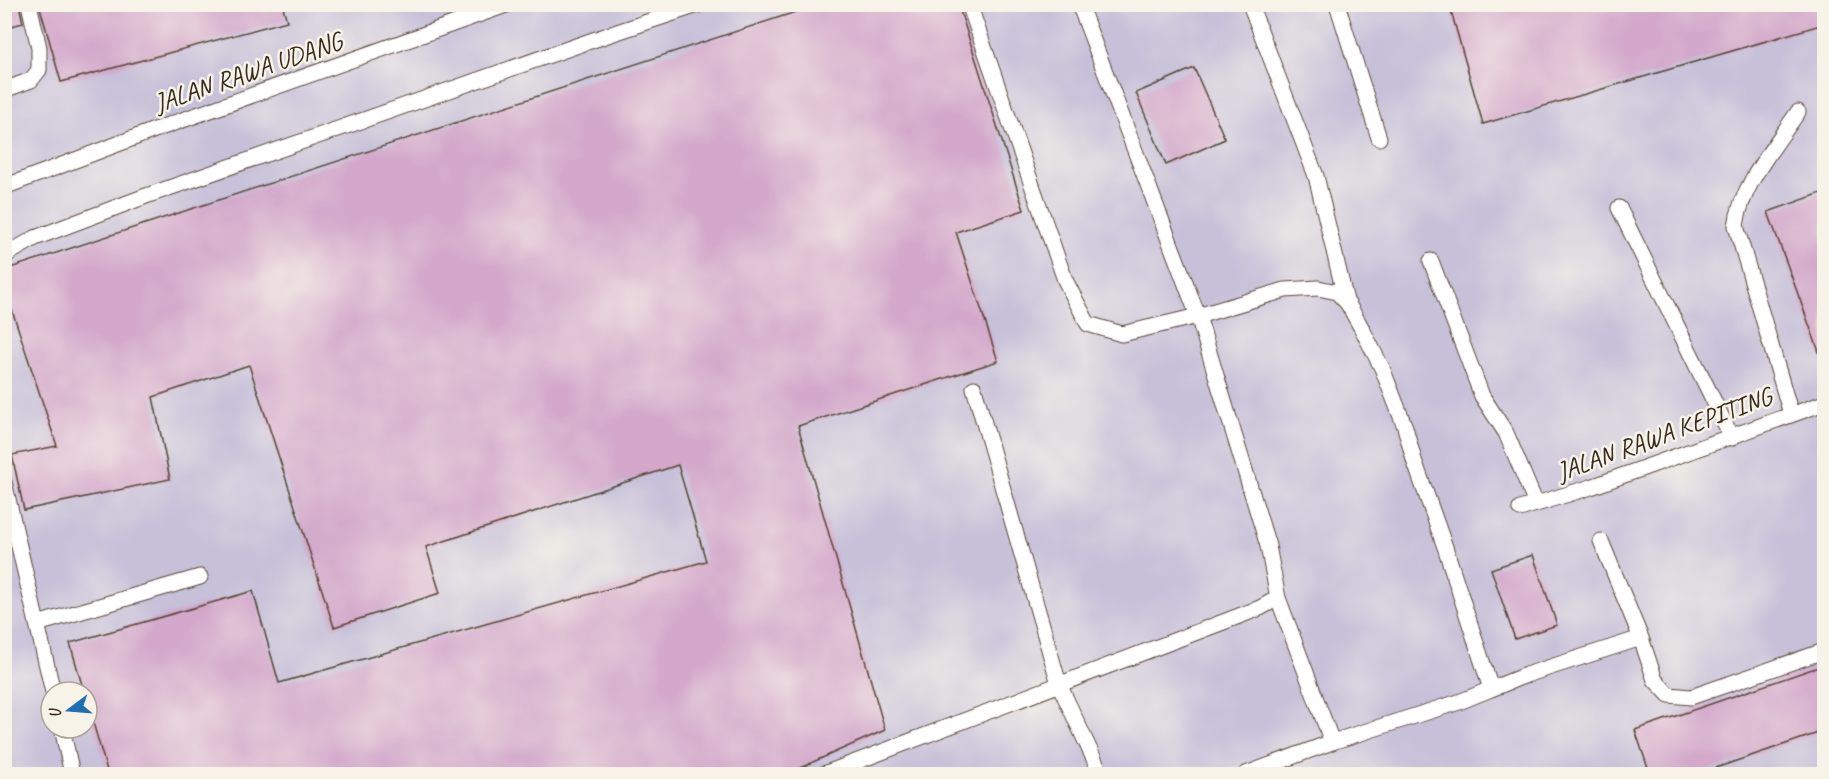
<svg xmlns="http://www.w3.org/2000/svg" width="1829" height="779" viewBox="0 0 1829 779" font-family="Caveat,sans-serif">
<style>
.industrial{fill:#c6c0d9;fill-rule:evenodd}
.building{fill:#d3a8cb}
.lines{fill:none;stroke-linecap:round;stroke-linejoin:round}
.lane-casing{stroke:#564536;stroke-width:17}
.lane{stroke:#fff;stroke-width:15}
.labels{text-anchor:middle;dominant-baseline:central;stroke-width:5;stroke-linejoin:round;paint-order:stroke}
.street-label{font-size:26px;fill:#3b2a1e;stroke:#f7f3e8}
</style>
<rect width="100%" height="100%" fill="#f7f3e8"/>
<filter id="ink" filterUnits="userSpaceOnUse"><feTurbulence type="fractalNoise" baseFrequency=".0167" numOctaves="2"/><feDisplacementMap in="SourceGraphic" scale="12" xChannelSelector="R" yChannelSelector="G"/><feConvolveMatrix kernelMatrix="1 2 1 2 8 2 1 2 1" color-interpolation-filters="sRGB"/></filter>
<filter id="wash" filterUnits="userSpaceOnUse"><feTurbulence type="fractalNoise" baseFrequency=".008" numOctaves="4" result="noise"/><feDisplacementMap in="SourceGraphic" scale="24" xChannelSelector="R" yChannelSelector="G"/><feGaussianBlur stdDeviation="1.35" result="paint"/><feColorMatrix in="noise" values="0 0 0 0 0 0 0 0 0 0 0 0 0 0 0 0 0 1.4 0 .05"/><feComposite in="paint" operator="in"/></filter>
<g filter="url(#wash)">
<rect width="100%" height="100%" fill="#edddbb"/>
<path class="industrial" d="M5,5h1819v769h-1819zM51,692h36v36h-36z"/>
<g id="blocks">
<path class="building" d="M4,4h15l4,19 -19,5z
M39,4h243l5,17 -226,61z
M820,4h138l66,206 -68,22 42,129 -200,65 87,304 -99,44h-678l-21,-72v-10h-3l-14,-49 183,-52 26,92 427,-122 -28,-96 -252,82 14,46 -106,34 -85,-262 -96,32 17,82 -146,31 -12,-55 45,-9 -53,-160v-16z
M1449,4h375v20l-341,100z
M1194,68l31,71 -59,26 -30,-72z
M1824,192v167l-2,1 -54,-148z
M1533,555l24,70 -42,14 -24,-70z
M1824,665v66l-126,43h-48l-15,-44z"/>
</g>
</g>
<g filter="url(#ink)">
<use href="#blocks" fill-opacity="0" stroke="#564536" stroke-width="1.5"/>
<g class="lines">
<defs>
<path id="lane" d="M969,4l96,276 23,44 34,10 76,-18 87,-26 33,-2 19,4 11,12 13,23 21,41 23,59 9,33 31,87 46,142 -32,13 -127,40 -86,32
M1250,4l66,172 30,125
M1337,4l42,134
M4,90l27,-10 8,-10v-22l-10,-44
M4,187l156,-59 349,-124
M1619,208l113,230
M4,256l31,-18 111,-42 447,-156 108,-36
M1431,261l51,135 24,37 30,71
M974,388l85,296 42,90
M1791,414l-55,-188c5,-41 39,-80 62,-114
M4,482l49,210
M1520,509l71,-22 233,-84
M1601,541l40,97 14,42 14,15 22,2 133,-46
M1278,598l54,144
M37,624l163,-47
M1491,689l35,-14 115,-37
M62,728l10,46
M824,774l436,-166 18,-10 -10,-52 -70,-230 -115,-302 -5,-10"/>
</defs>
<use href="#lane" class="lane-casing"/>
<use href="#lane" class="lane"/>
</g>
</g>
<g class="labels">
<g class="street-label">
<text transform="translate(248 72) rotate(-19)">JALAN RAWA UDANG</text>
<text transform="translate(1664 434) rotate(-20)">JALAN RAWA KEPITING</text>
</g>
</g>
<rect width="1829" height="779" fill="none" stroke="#f7f3e8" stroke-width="24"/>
<g transform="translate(69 710) rotate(254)"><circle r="28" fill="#f7f3e8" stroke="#aca397" stroke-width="1.5"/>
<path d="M0-4.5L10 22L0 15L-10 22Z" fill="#1f6fb2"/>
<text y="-9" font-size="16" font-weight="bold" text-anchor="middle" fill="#3b2a1e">U</text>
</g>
</svg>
